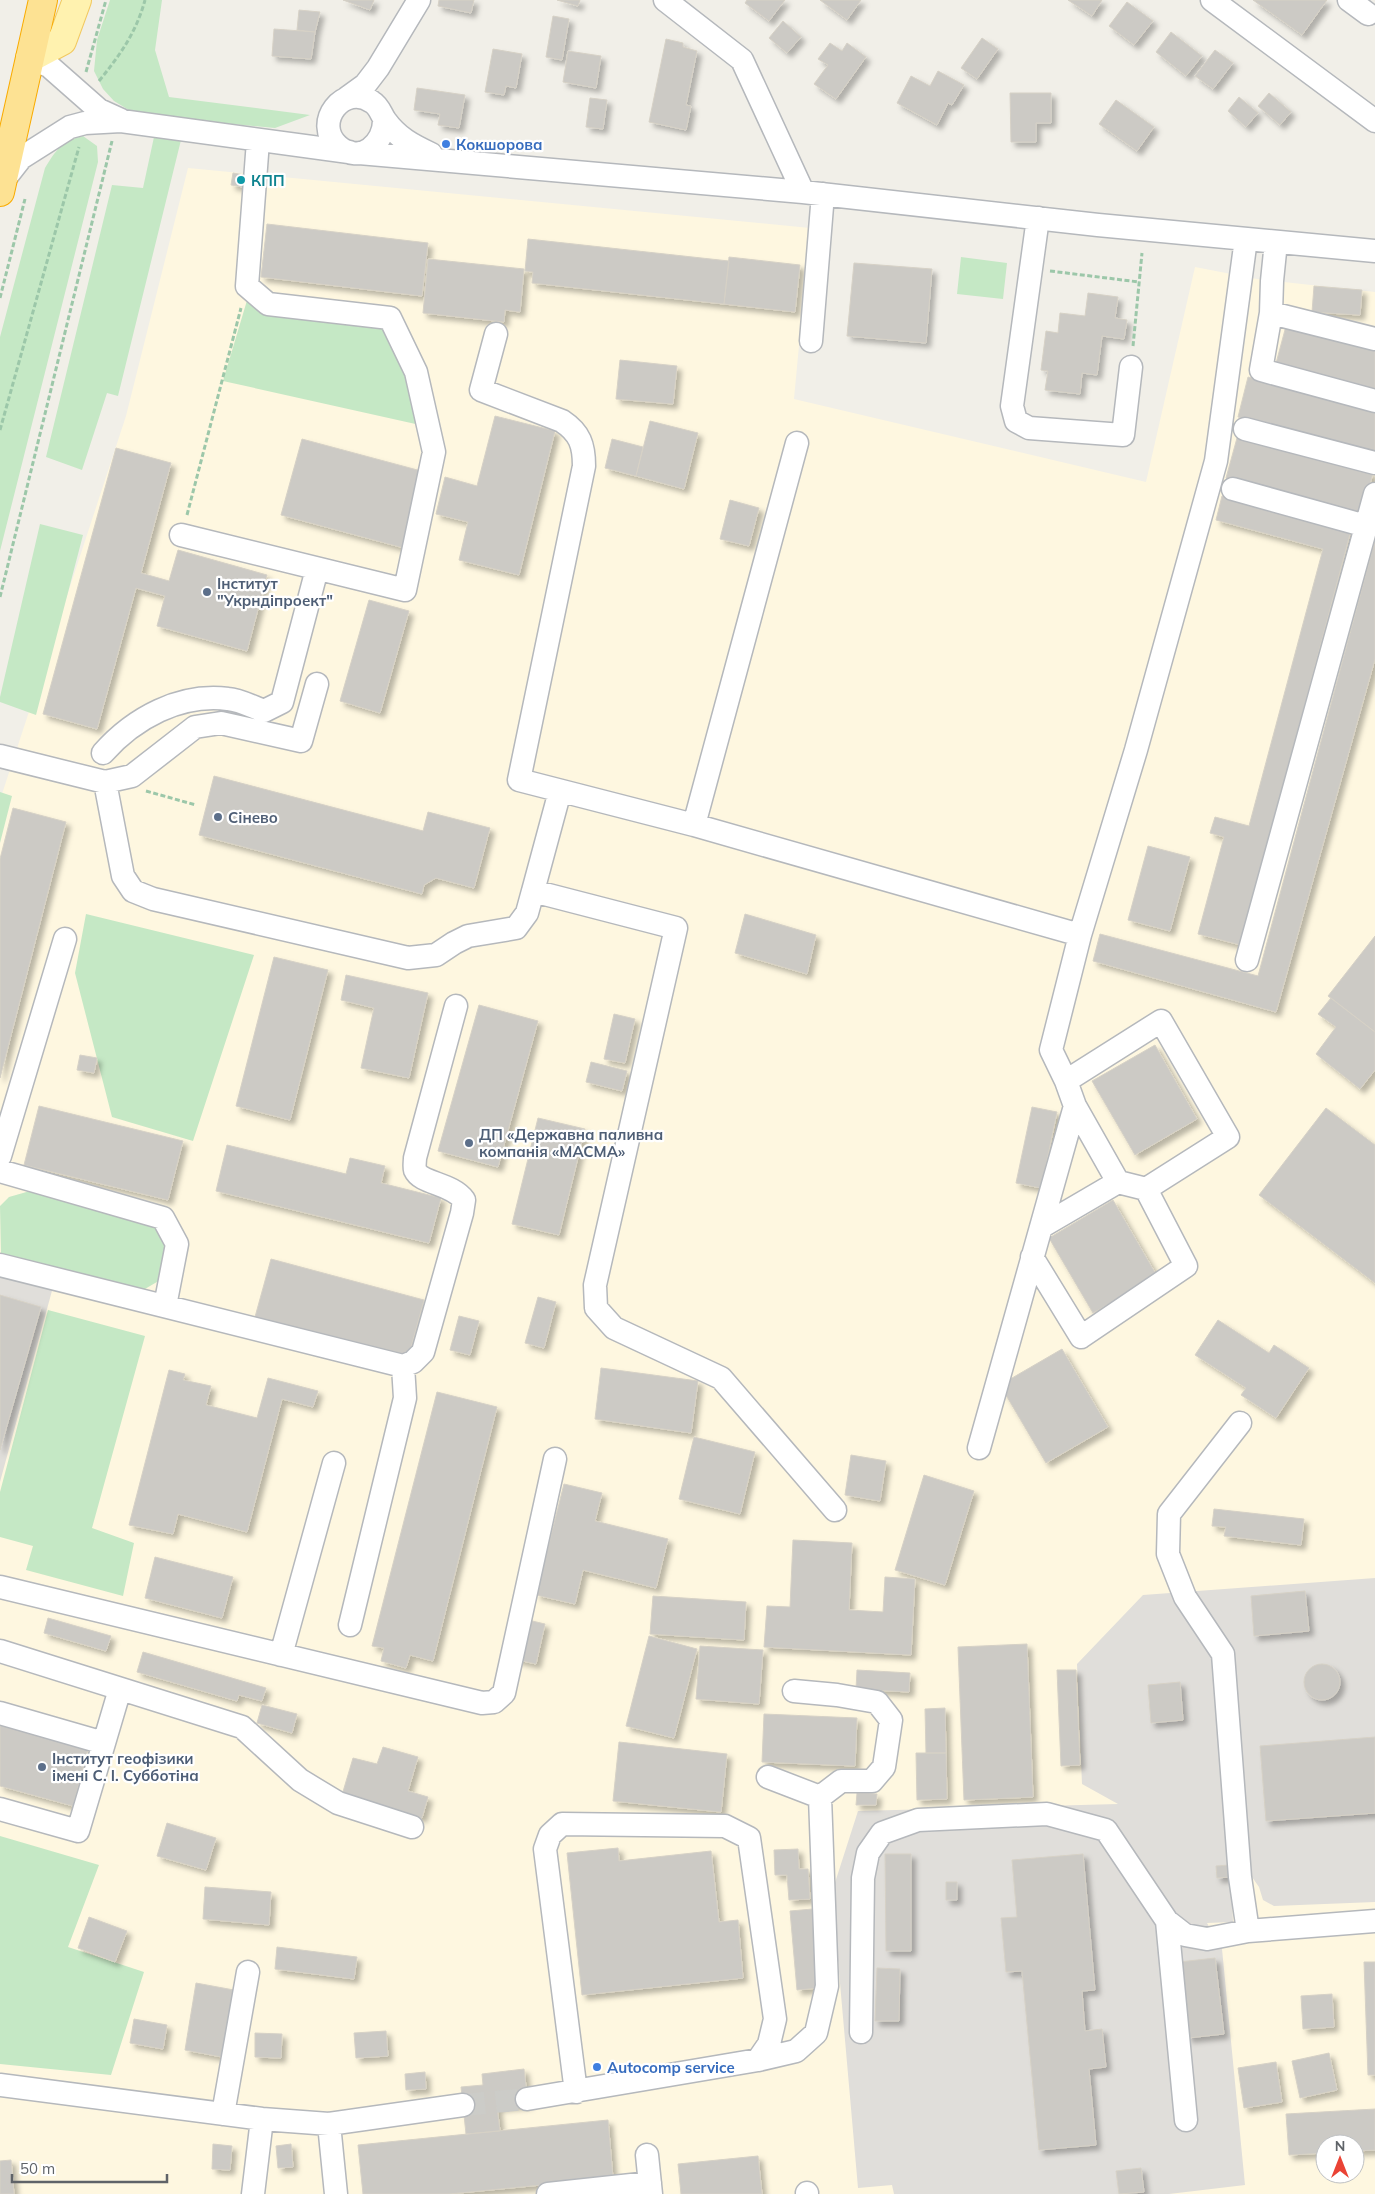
<svg xmlns="http://www.w3.org/2000/svg" width="1375" height="2194" viewBox="0 0 1375 2194" font-family="Mulish,sans-serif">
<style>
.commercial{fill:#fef7e0;fill-rule:evenodd}
.industrial{fill:#e0deda}
.green{fill:#c5e8c5}
.building{fill:#cccac5;stroke:#d6d1c6;filter:url(#shadow)}
.lines{fill:none;stroke-linecap:round;stroke-linejoin:round}
.minor-tunnel{stroke:#ccccc8;stroke-width:22;stroke-dasharray:22 11;stroke-linecap:butt}
.minor-casing{stroke:#b5b8bc;stroke-width:25}
.major-casing{stroke:#f2c960;stroke-width:30}
.highway-casing{stroke:#f9ab00;stroke-width:30}
.path{stroke:#9cc7a9;stroke-width:3;stroke-dasharray:5 2.5;stroke-linecap:butt}
.minor{stroke:#fff;stroke-width:22}
.major{stroke:#fff2af;stroke-width:28}
.highway{stroke:#fde293;stroke-width:28}
.shop-dot{fill:#3f7fe0;stroke:#fff;stroke-width:2}
.culture-dot{fill:#0f9aa8;stroke:#fff;stroke-width:2}
.service-dot{fill:#5c6f8a;stroke:#fff;stroke-width:2}
.labels{text-anchor:middle;dominant-baseline:central;stroke-width:4.5;stroke-linejoin:round;paint-order:stroke}
.shop-label{font-size:15px;font-weight:bold;fill:#366cbe;stroke:#fff;text-anchor:start}
.culture-label{font-size:15px;font-weight:bold;fill:#0d838f;stroke:#fff;text-anchor:start}
.service-label{font-size:15px;font-weight:bold;fill:#4e5e75;stroke:#fff;text-anchor:start}
</style>
<defs>
<filter id="shadow"><feDropShadow dx="4.5" dy="4.5" stdDeviation="2.5" flood-color="#0004"/></filter>
</defs>
<rect width="100%" height="100%" fill="#f1efe8"/>
<path class="commercial" d="M188,168l622,60 -16,171 352,83 49,-215 62,12 118,13v1902h-1375v-1394l126,-384zM1325,2144h30v30h-30z"/>
<path class="industrial" d="M0,1275l53,12 -53,195z
M1375,1578v324l-101,4 -11,-6 -4,-13 -7,-10 -21,1 2,44 -26,1 15,26 23,236 -76,9h-275l-2,-9 -34,3 -26,-296 26,-81 260,-7 -36,-20 -5,-120 66,-69z"/>
<path class="green" d="M110,0h52l-7,50 14,47 141,18 -35,13 -138,-13 -23,-14 -11,-12 -9,-18 3,-31z
M83,136l14,10 1,16 -98,389v-214l45,-169c11,-18 17,-27 38,-32z
M154,137l27,3 -63,256 -11,-3 -25,77 -36,-13 66,-272 31,3z
M961,257l46,6 -4,36 -46,-5z
M248,297l137,29 23,46 12,53 -197,-44z
M40,524l43,11 -47,180 -36,-13v-5z
M0,792l12,4 -12,47z
M86,914l168,41 -61,186 -81,-24 -37,-144z
M30,1191l14,2 101,27 19,12 7,23 -9,24 -24,14 -137,-38 -1,-49 9,-9z
M48,1310l97,26 -53,192 42,15 -11,53 -97,-26 7,-24 -33,-9v-45z
M0,1836l99,29 -31,82 76,25 -33,103 -111,-11z"/>
<path class="building" d="M343,0h31l-4,10z
M439,0h35l-3,13 -33,-7z
M557,0h23l-2,6z
M747,0h38l-16,21 -24,-18z
M820,0h41l-14,20z
M1068,0h34l-10,16z
M1253,0h74l-25,35z
M1127,2l26,19 -19,24 -25,-19z
M299,10l21,2 -5,20 -18,-2z
M553,16l16,3 -7,41 -16,-3z
M783,21l18,16 -14,16 -18,-15z
M274,29l41,3 -4,27 -39,-3z
M1171,32l31,24 -16,20 -30,-24z
M982,38l16,11 -21,30 -16,-11z
M666,39l17,4v4l14,4 -11,54 5,1 -5,24 -37,-8z
M830,43l12,8 5,-8 19,14 -30,42 -22,-15 14,-19 -10,-6z
M493,49l29,5 -6,34 -10,-2 -2,9 -19,-3z
M1215,50l18,13 -20,26 -18,-13z
M568,51l33,5 -5,32 -33,-6z
M938,71l26,14 -12,20 -4,-2 -11,22 -40,-22 14,-27 19,10z
M417,88l48,7 -6,33 -21,-3 2,-11 -26,-4z
M1010,93h41v30h-15v19h-25z
M1269,93l22,19 -11,13 -22,-19z
M1239,97l19,16 -12,14 -18,-16z
M590,98l17,2 -4,29 -17,-2z
M1116,100l38,27 -17,24 -38,-27z
M233,173l18,3 -2,12 -18,-3z
M267,224l161,19 -6,53 -161,-19z
M528,239l201,22 -5,43 -192,-21 1,-11 -8,-1z
M729,257l71,8 -5,47 -71,-8z
M428,259l96,10 -4,43 -15,-2 -1,12 -81,-9z
M854,263l78,6 -6,74 -79,-7z
M1314,286l48,4 -2,25 -48,-3z
M1088,293l30,4 -3,21 12,2 -3,19 -22,-3 -5,39 -15,-2 -2,21 -35,-4 3,-19 -7,-1 5,-39 12,2 2,-20 25,3z
M1286,326l89,23v44l-100,-26z
M620,360l57,6 -4,38 -57,-5z
M1248,377l127,34v42l-137,-36z
M495,416l60,15 -36,144 -60,-15 9,-38 -32,-8 9,-37 32,9z
M650,421l48,12 -14,56 -48,-13z
M1237,438l136,35 -11,41 -136,-36z
M302,439l123,33 -21,76 -123,-33z
M612,439l31,8 -7,29 -31,-8z
M116,448l55,15 -30,110 28,8 9,-31 89,25 -20,76 -90,-25 8,-30 -29,-8 -39,141 -54,-15z
M1222,496l129,34 -110,415 -43,-11 26,-97 -14,-4 5,-16 34,9 74,-277 -107,-29z
M730,500l29,8 -10,38 -29,-7z
M1375,540v119l-99,353 -183,-51 7,-27 158,42z
M369,600l40,11 -29,102 -40,-12z
M214,776l209,55 5,-19 62,16 -16,60 -38,-10 -12,7 -2,9 -223,-59z
M13,808l53,14 -66,256v-219z
M1148,846l42,11 -20,74 -42,-11z
M745,914l71,21 -9,39 -72,-21z
M1375,936v96l-47,-36z
M274,957l54,13 -38,150 -54,-14z
M346,975l82,18 -19,85 -48,-10 13,-60 -33,-8z
M1331,998l44,34v38l-15,19 -44,-35 20,-27 -18,-13z
M479,1005l59,16 -40,146 -60,-16z
M614,1014l21,5 -10,44 -21,-4z
M1155,1045l42,74 -62,36 -43,-74z
M80,1055l17,3 -3,15 -17,-3z
M591,1062l36,9 -5,20 -36,-9z
M39,1106l144,35 -15,59 -144,-35z
M1032,1107l25,5 -16,76 -25,-5z
M1326,1108l49,37v138l-116,-88z
M538,1118l47,11 -26,106 -47,-11z
M227,1145l119,29 4,-16 35,8 -4,17 60,15 -12,45 -213,-52z
M1113,1200l44,76 -64,37 -44,-75z
M271,1259l153,41 -16,58 -153,-41z
M0,1295l41,12 -41,143z
M538,1297l18,5 -12,46 -19,-5z
M459,1316l20,5 -9,34 -20,-5z
M1218,1320l51,33 5,-8 35,23 -33,50 -35,-23 5,-7 -51,-33z
M1062,1349l46,78 -62,36 -46,-78z
M601,1368l97,13 -7,52 -96,-14z
M169,1370l16,4 -2,6 28,6 -5,19 51,13 11,-40 50,13 -5,16 -31,-8 -35,133 -69,-18 -5,20 -44,-9z
M437,1392l60,15 -64,254 -23,-6 -4,13 -25,-7 3,-13 -12,-2z
M694,1437l61,15 -15,62 -61,-15z
M851,1455l35,6 -6,40 -35,-6z
M924,1475l50,16 -29,94 -50,-15z
M564,1484l38,9 -7,28 73,18 -12,49 -73,-18 -8,34 -39,-9z
M1214,1509l90,10 -3,26 -77,-9 2,-9 -14,-1z
M793,1540l59,3 -3,67 34,2 2,-35 30,2 -4,76 -147,-8 3,-41 23,1z
M155,1557l78,20 -11,41 -77,-20z
M1305,1591l4,40 -55,5 -3,-40z
M653,1596l93,6 -2,38 -94,-6z
M48,1618l63,18 -5,15 -62,-18z
M524,1619l21,5 -9,40 -22,-5z
M649,1636l48,13 -23,89 -48,-12z
M1027,1644l6,153 -69,3 -6,-153z
M700,1646l63,4 -4,54 -63,-5z
M143,1652l123,36 -4,13 -23,-6 -2,6 -100,-29z
M1304 1682a18 18 0 1 1 36 0a18 18 0 1 1-36 0Z
M857,1670l53,3 -1,19 -53,-3z
M1057,1670h19l4,95 -19,1z
M1180,1682l3,38 -32,3 -3,-38z
M262,1705l35,9 -5,19 -35,-10z
M945,1708l1,45h-20l-1,-44z
M764,1714l93,4 -2,48 -93,-4z
M0,1725l88,24 -15,57 -73,-20z
M1375,1737v76l-109,8 -6,-75z
M619,1742l108,12 -6,58 -108,-11z
M383,1747l35,10 -10,34 20,6 -6,21 -80,-23 11,-37 24,6z
M916,1753h30l1,46 -30,1z
M857,1793l20,1 -1,11h-20z
M167,1823l49,15 -10,32 -49,-14z
M618,1848l1,13 92,-10 8,71 19,-2 5,58 -161,17 -15,-142z
M798,1849l1,20h9l2,30 -21,1 -2,-25h-12l-1,-25z
M885,1854h26v97h-25z
M1083,1854l12,136 -13,1 3,40 17,-2 4,38 -17,2 7,76 -57,5 -17,-179 -16,1 -5,-54 16,-1 -5,-57z
M1229,1865l1,12 -13,1 -1,-12z
M946,1882h11v18h-11z
M205,1887l66,5 -2,33 -66,-6z
M812,1909l7,79 -22,2 -7,-79z
M89,1917l38,14 -12,31 -37,-14z
M277,1947l80,10 -3,22 -79,-10z
M1215,1958l9,76 -36,4 -9,-76z
M1364,1962h11v113h-7z
M877,1968l23,1 -1,52h-24z
M196,1983l38,7 -12,67 -37,-7z
M1332,1994l2,33 -31,2 -2,-33z
M134,2019l33,6 -4,24 -33,-6z
M386,2031l2,25 -32,2 -2,-25z
M255,2033l27,1 -1,24 -26,-1z
M1329,2053l8,37 -37,8 -8,-37z
M1276,2062l6,40 -38,6 -6,-40z
M524,2069l4,35 -31,3 3,24 -34,3 -5,-47 22,-2 -1,-11z
M425,2072l1,17 -20,1 -1,-16z
M1375,2109v41l-20,1v-7h-30v9l-36,2 -3,-41z
M608,2120l5,58 -164,16h-86l-5,-49z
M213,2144l19,2 -2,24 -18,-1z
M291,2144l2,23 -15,1 -2,-22z
M758,2156l4,38h-81l-3,-30z
M11,2160l3,34h-14v-33z
M1141,2168l3,24 -25,2 -3,-23z"/>
<g class="lines">
<path class="minor-tunnel" d="M463,2105l64,-6"/>
<defs>
<path id="minor" d="M665,0l77,60 61,132
M1212,0l163,121
M1349,0l19,14
M30,58l19,8 50,44 22,10
M347,98l18,-13 13,-17 41,-68
M384,119c1,25 -24,46 -46,27 -26,-23 6,-64 34,-44 7,4 9,12 13,18 13,18 27,25 46,34
M359,153l444,39 295,33 277,26
M3,181l18,-23 49,-31 15,-4 36,-2 228,31
M1038,218l-26,188 4,15 13,7 94,7 8,-68
M1276,242l-4,39 -1,32 104,26
M1271,313l-10,57 114,31
M496,334l-15,56 81,31c18,12 22,24 22,45l-65,314 175,45 386,110
M811,341l12,-147
M1245,429l130,34
M1233,489l133,37
M181,535l224,55 29,-138 -18,-80 -26,-54 -122,-14 -21,-18 11,-145
M103,753c31,-35 77,-60 125,-54 12,1 25,8 36,12l18,-9 35,-133
M0,756l105,26 27,-6 63,-49 26,-4 80,18 16,-57
M105,782l18,94 10,15 20,8 255,59 28,-3 18,-12 14,-7 48,-8 11,-15 6,-22 143,37 -81,357 1,23 18,20 107,50 114,132
M694,825l103,-382
M533,891l27,-100
M1247,960l128,-466
M1066,1081l95,-60 67,116 -82,52 -28,-7 -43,-76
M0,1156l65,-217
M0,1171l163,47 14,26 -12,62
M1041,1227l77,-45
M1032,1257l49,80 105,-71 -40,-77
M0,1265l403,101 10,-4 10,-10 39,-139 2,-13c-12,-17 -43,-16 -49,-30 -1,-3 0,-9 0,-12l41,-152
M1240,1423l-71,91 -1,40 17,43 38,57 17,223 8,54 127,-10
M979,1448l96,-342 -9,-25 -15,-31 29,-115 56,-185 80,-289 30,-222
M0,1587l482,116 12,-1 10,-9 51,-234
M350,1625l55,-227 -2,-32
M0,1651l242,76 58,53 38,23 74,24
M281,1655l53,-192
M794,1691l43,4 40,7 14,18 -7,47 -12,14h-31l-21,16
M0,1713l104,30
M0,1809l78,22 42,-142
M1167,1921l19,199
M861,2032l2,-154 5,-25 14,-20 36,-13 129,-6 59,16 61,91 18,14 22,4 41,-8
M758,2060l38,-9 20,-18 11,-47 -7,-189 -52,-20
M0,2085l262,34 67,5 134,-19
M527,2099l231,-39 11,-16 6,-25 -26,-181 -24,-12 -163,-2 -12,11 -5,14 31,243
M223,2114l25,-142
M329,2124l7,70
M647,2155l4,39
M807,2193v1
M253,2194l9,-75
M548,2194l102,-11"/>
<path id="major" d="M30,58l32,-17 15,-41"/>
<path id="highway" d="M0,192l43,-192"/>
</defs>
<use href="#minor" class="minor-casing"/>
<use href="#major" class="major-casing"/>
<use href="#highway" class="highway-casing"/>
<path class="path" d="M86,72l20,-72
M99,81c21,-26 37,-48 46,-81
M1050,271l89,11
M0,298l25,-99
M1133,346l9,-93
M0,430l79,-283
M187,515l54,-207
M0,597l112,-456
M146,791l50,14"/>
<use href="#minor" class="minor"/>
<use href="#major" class="major"/>
<use href="#highway" class="highway"/>
</g>
<g class="shop-dot">
<circle cx="446" cy="144" r="5"/>
<circle cx="597" cy="2067" r="5"/>
</g>
<circle class="culture-dot" cx="241" cy="180" r="5"/>
<g class="service-dot">
<circle cx="207" cy="592" r="5"/>
<circle cx="218" cy="817" r="5"/>
<circle cx="469" cy="1143" r="5"/>
<circle cx="42" cy="1767" r="5"/>
</g>
<g class="labels">
<g class="shop-label">
<text x="456" y="144">Кокшорова</text>
<text x="607" y="2067">Autocomp service</text>
</g>
<g class="culture-label">
<text x="251" y="180">КПП</text>
</g>
<g class="service-label">
<text x="217" y="583">Інститут<tspan x="217" dy="17">"Укрндіпроект"</tspan></text>
<text x="228" y="817">Сінево</text>
<text x="479" y="1134">ДП «Державна паливна<tspan x="479" dy="17">компанія «МАСМА»</tspan></text>
<text x="52" y="1758">Інститут геофізики<tspan x="52" dy="17">імені С. І. Субботіна</tspan></text>
</g>
</g>
<g transform="translate(1340 2159)"><circle r="24" fill="#ffffff" stroke="#bfc1c3"/>
<path d="M0-4L9 19L0 12L-9 19Z" fill="#ea4335"/>
<text y="-8" font-size="14" font-weight="bold" text-anchor="middle" fill="#5f6368">N</text>
</g>
<path d="M12 2174v8h155v-8" fill="none" stroke="#5f6368" stroke-width="2.5"/>
<text x="20" y="2174" font-size="15" fill="#5f6368" stroke="#ffffff" stroke-width="4" paint-order="stroke">50 m</text>
</svg>
